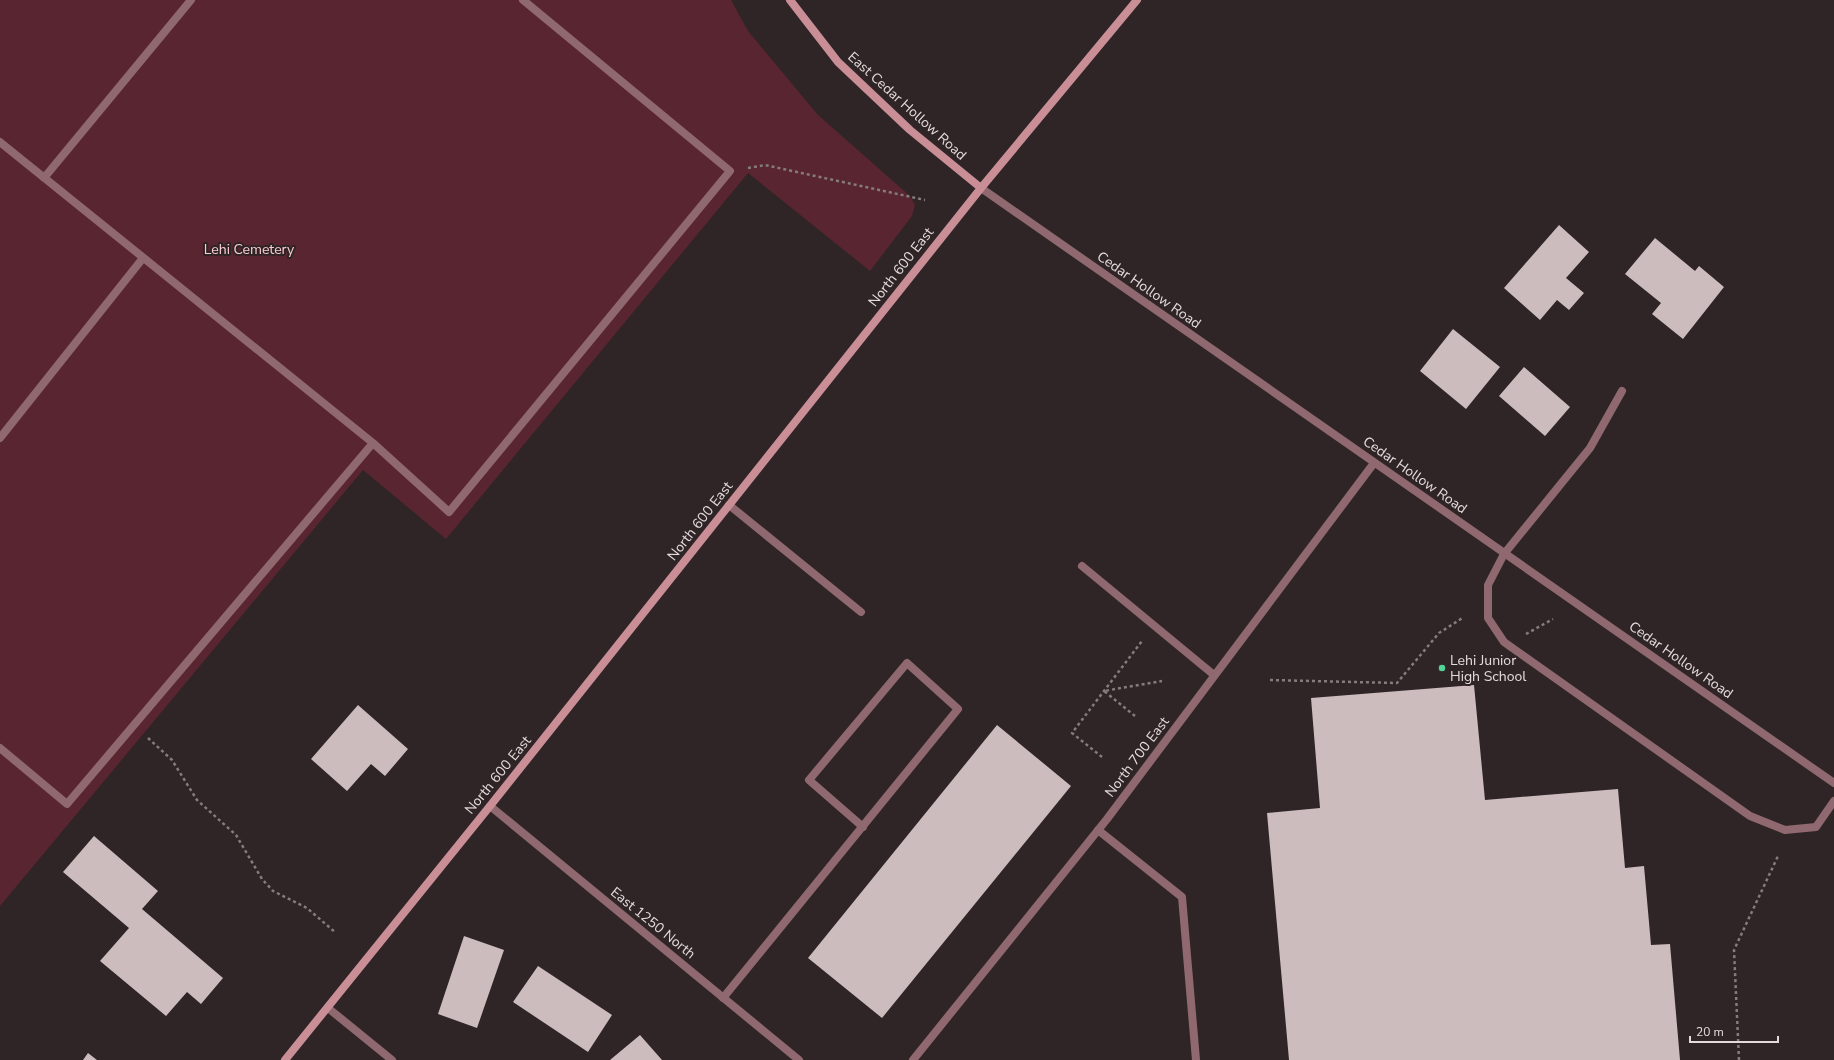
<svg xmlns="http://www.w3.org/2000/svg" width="1834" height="1060" viewBox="0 0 1834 1060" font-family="'Nunito Sans',sans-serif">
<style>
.green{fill:#582530}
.building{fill:#ccbcbe}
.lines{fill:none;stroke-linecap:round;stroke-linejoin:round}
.path{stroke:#867c7d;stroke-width:2.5;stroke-dasharray:3 3;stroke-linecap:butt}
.lane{stroke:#8f696f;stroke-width:8}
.street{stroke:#8f696f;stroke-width:8}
.secondary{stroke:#ca8e97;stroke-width:8}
.poi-dot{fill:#53d396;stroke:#302526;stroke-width:1.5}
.labels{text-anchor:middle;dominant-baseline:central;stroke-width:4;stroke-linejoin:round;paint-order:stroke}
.street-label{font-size:14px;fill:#e4dcdc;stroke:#302526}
.park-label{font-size:14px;fill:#fbcbd2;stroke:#302526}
.poi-label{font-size:14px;fill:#e4dcdc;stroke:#302526;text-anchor:start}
</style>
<rect width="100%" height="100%" fill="#302526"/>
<path class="green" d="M0,0h731l17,31 70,84 92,81 5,9 -3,11 -42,55 -122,-98 -302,366 -83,-69 -363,436z"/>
<path class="building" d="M1559,225l30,27 -23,26 18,15 -15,17 -12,-10 -17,20 -36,-32z
M1655,238l40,33 4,-5 25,21 -41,52 -31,-25 9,-11 -36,-29z
M1453,329l47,38 -34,42 -46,-38z
M1524,367l46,40 -25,29 -46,-40z
M1474,685l11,115 133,-11 7,79 19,-2 7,79 19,-1 10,116h-391l-22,-247 53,-5 -9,-110z
M358,705l50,44 -23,27 -14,-12 -24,27 -36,-32z
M997,725l74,61 -189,232 -74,-60z
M94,836l64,55 -16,18 81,69 -22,26 -14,-12 -21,24 -66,-55 29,-33 -66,-56z
M464,936l40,14 -27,78 -39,-14z
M538,966l74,49 -24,37 -75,-50z
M640,1035l22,25h-52z
M88,1053l9,7h-14z"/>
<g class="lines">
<path class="path" d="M748,168l17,-3 160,35
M1526,634l27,-15
M1270,680l127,3 42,-50 25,-16
M1135,716l-31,-25 58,-10
M148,738l24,22 25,40 39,35 26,44 11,12 34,17 29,25
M1102,757l-30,-24 70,-92
M1739,1060l-5,-110 44,-94"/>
<path class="lane" d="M0,142l373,301 76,69 281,-341 -207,-171
M44,178l147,-178
M1622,391l-32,57 -86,106 -16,31v33l16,24 246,174 35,14 31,-3 18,-26
M0,438l143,-180
M729,505l132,107
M1082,566l132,109
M0,748l67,56 306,-361
M1098,830l84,67 14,163
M723,998l235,-289 -51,-46 -98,117 54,47"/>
<path class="street" d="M981,188l853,595
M490,806l309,254
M328,1008l64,52
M913,1060l194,-241 267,-356"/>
<path class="secondary" d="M790,0l48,62 72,68 71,58
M285,1060l205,-254 491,-618 156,-188"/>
</g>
<circle class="poi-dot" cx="1442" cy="668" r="4"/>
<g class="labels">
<g class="street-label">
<text transform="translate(907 106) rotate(42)">East Cedar Hollow Road</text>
<text transform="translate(901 267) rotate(-52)">North 600 East</text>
<text transform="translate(1149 290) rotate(35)">Cedar Hollow Road</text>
<text transform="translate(1415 475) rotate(35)">Cedar Hollow Road</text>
<text transform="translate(700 521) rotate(-52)">North 600 East</text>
<text transform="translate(1681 660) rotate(35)">Cedar Hollow Road</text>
<text transform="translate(1137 757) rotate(-53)">North 700 East</text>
<text transform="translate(498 775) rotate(-51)">North 600 East</text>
<text transform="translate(653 923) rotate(39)">East 1250 North</text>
</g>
<g class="park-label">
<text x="249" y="249">Lehi Cemetery</text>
</g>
<g class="poi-label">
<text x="1450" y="660">Lehi Junior<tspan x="1450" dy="16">High School</tspan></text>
</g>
</g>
<path d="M1690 1036v6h88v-6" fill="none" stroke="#e4dcdc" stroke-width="2"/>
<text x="1696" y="1036" font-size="12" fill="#e4dcdc" stroke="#302526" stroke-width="3" paint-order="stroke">20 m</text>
</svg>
